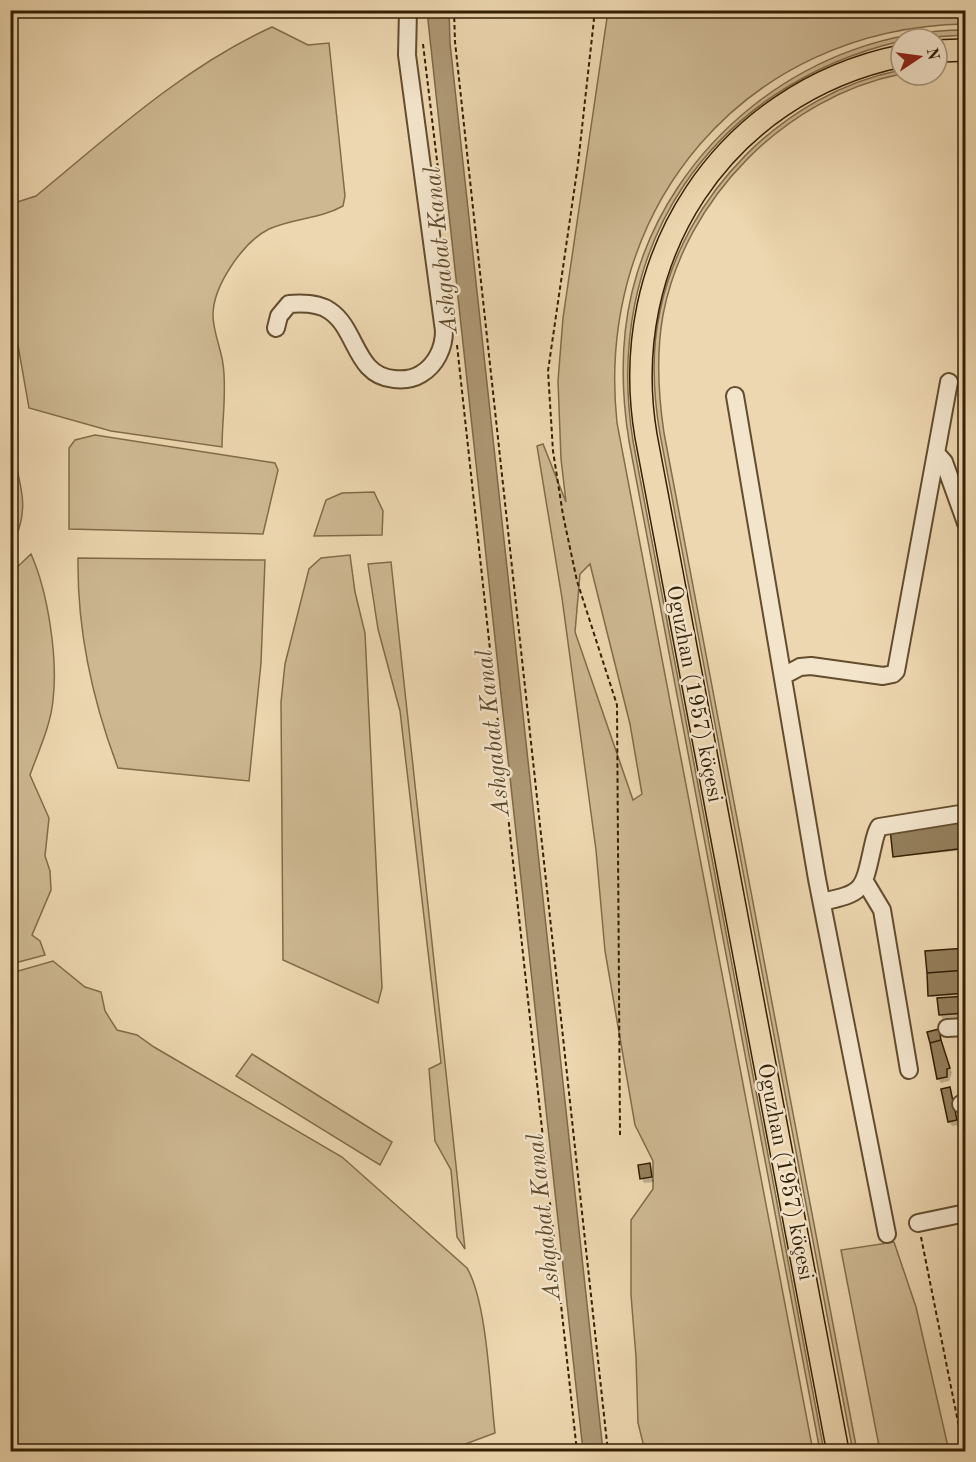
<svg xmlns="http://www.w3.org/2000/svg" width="976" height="1462" viewBox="0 0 976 1462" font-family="'Old Standard TT',serif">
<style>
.green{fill:#cdb892;stroke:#806c4a;stroke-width:1.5;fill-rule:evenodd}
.water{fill:#ae9875;stroke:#7d6847;stroke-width:1.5}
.shadow{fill:#0003}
.building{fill:#947f5c;stroke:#331f02;stroke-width:1.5}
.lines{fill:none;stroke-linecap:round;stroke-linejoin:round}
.minor-casing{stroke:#624d2e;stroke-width:20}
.major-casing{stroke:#331f02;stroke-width:24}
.path{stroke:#331f02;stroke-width:2;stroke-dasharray:4.5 3;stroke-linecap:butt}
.minor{stroke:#f3e5cc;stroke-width:16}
.major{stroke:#edd7b0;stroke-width:21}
.labels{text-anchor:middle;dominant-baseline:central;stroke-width:5;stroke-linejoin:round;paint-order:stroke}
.street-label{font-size:22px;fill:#331f02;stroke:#f3e5cc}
.water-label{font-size:24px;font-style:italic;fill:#5e492a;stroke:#f3e5cc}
</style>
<rect width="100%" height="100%" fill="#edd7b0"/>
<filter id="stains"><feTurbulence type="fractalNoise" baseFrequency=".00333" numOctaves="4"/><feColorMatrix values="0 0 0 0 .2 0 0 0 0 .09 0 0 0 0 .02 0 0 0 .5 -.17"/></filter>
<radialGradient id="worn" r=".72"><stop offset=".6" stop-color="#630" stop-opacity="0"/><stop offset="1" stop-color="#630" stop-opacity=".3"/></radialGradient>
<path class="green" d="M608,11h357v13c-219,4 -371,183 -348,399l196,1028h-168l-7,-28 -2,-66 -5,-62v-75l22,-31v-28l-18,-36 -30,-174 -9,-101 -34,-252 -25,-152 6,-2 23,58 -5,-43 -3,-78 5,-63zM590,564l40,160 12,70 -9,6 -58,-168 5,-58z
M272,27l36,18 21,-2 16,153 -2,10c-23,13 -50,12 -74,23 -26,13 -56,57 -56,86 0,17 8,33 10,49 4,27 -1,57 -1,83l-111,-16 -82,-23 -18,-102v-102l25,-8c74,-61 148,-129 236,-169z
M965,30v5l-64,4v2c-191,45 -299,207 -268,400l191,1010h-4l-191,-1010c-8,-50 -9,-99 3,-149 36,-150 179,-262 333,-262z
M901,70v4c-116,23 -216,125 -238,241 -7,39 -5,78 1,118l193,1018 -4,1 -193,-1018c-7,-41 -9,-82 0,-123 24,-116 123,-218 241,-241z
M95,435l180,28 3,7 -15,64 -194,-5v-81l6,-8z
M11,446c9,37 21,65 0,100z
M374,492l9,19 -1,24 -68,1 12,-36 16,-7z
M31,554c17,38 27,104 22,146 -2,25 -15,52 -23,75l19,43 -4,38 5,15 1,19 -19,45 8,6 5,14 -34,9v-391z
M350,555l5,37 10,41 17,355 -4,15 -95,-43 -2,-258 4,-38 24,-95 12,-11z
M78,558l187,2 -4,103 -12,118 -131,-13c-25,-66 -41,-139 -40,-210z
M391,562l74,687 -8,-12 -6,-67 -16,-29 -6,-72 12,-6 -41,-352 -22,-82 -10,-65z
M53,961l32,26 16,5 4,19 12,19 20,5 17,12 188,110 125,111c20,34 23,122 28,165l-51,19 -433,-1v-478z
M252,1054l140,88 -12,23 -144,-89z
M894,1242l22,65 33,144h-69l-39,-201z"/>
<path class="water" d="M427,11h22l1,32 153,1408h-20z"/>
<path class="shadow" d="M966,822v28l-72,7z
M966,949v46l-35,2 -1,-2z
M966,998v23l-21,1 -5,-7z
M942,1044l10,29 -3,8 -8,2 -3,-5z
M950,1089l9,36 -7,1 -3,-5z
M649,1165l5,17 -10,1 -2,-4z"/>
<path class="building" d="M966,820v28l-73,9 -3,-28z
M966,948v22l-39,3 -2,-22z
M966,970v23l-38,3 -1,-23z
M966,996v17l-27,2 -2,-17z
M939,1029l2,11 -11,3 -3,-11z
M941,1040l9,28 -3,1v8l-10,2 -7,-36z
M950,1087l7,33 -9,2 -7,-33z
M650,1163l2,14 -12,2 -2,-14z"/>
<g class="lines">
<defs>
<path id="minor" d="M276,328l3,-12 10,-12c13,-1 30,-1 41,7 27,18 25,65 64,68 9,1 19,0 27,-5 15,-9 23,-26 23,-43l-37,-276 1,-45
M735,396l82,483 70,355
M936,453l8,9 22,61
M783,676l17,-9 11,-1 72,10 10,-2 3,-3 53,-289
M864,880l18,30 27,160
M822,902c41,-9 41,-11 50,-52 2,-8 3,-16 7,-23l87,-14
M947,1028l19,-1
M961,1104h5
M918,1223l48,-10"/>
<path id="major" d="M937,51l29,-1
M838,1452l-192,-1016c-30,-177 76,-343 255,-380"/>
</defs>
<use href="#minor" class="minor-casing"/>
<use href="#major" class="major-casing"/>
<path class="path" d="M454,10l1,32 153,1410
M595,10l-17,154 -30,207 5,80 10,64 14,66 40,124 3,430
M423,44l15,125
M457,345l120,1107
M921,1237l43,215"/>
<use href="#minor" class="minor"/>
<use href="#major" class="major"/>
</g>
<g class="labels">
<g class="street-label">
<text transform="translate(694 694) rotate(79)">Oguzhan (1957) köçesi</text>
<text transform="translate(785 1172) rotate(79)">Oguzhan (1957) köçesi</text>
</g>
<g class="water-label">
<text transform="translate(442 250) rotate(-96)">Ashgabat Kanal</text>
<text transform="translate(494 733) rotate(-96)">Ashgabat Kanal</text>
<text transform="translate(545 1217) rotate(-96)">Ashgabat Kanal</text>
</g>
</g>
<rect width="976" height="1462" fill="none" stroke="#edd7b0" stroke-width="36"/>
<rect x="12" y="12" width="952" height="1438" fill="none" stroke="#331f02" stroke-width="3"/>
<rect x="18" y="18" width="940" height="1426" fill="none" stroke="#331f02" stroke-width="1.5"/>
<g transform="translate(919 57) rotate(77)"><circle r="28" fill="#f3e5cc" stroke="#a6967b" stroke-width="1.5"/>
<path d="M0-4.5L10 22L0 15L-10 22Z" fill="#8f2418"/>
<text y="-9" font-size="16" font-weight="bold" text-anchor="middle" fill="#331f02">N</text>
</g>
<rect width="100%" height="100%" filter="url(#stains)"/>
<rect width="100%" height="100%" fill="url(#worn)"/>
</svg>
